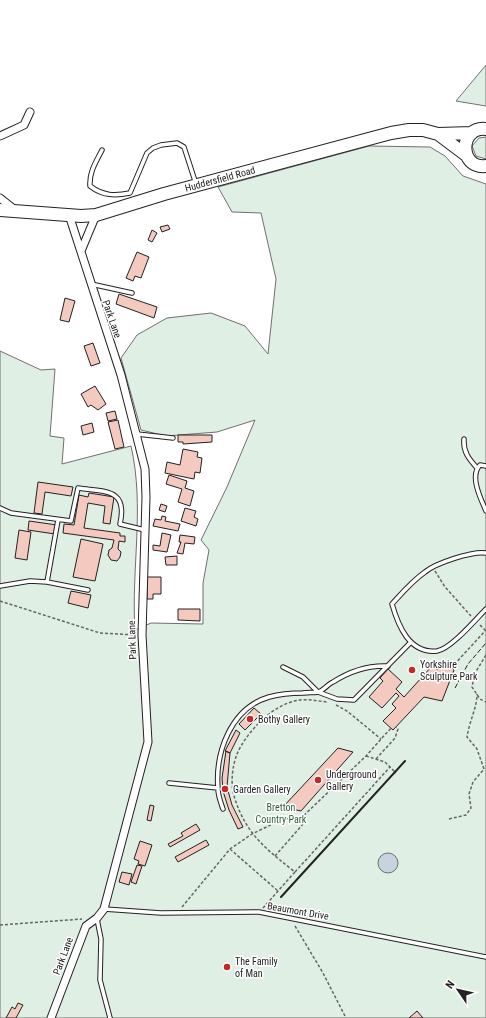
<svg xmlns="http://www.w3.org/2000/svg" width="486" height="1018" viewBox="0 0 486 1018" font-family="'Roboto Condensed',sans-serif">
<style>
.green{fill:#e0efe3;stroke:#6f6f6f}
.water{fill:#c7d3dd;stroke:#6f6f6f}
.building{fill:#f3c9c0;stroke:#222}
.lines{fill:none;stroke-linecap:round;stroke-linejoin:round}
.service-casing{stroke:#222;stroke-width:5.5}
.minor-casing{stroke:#222;stroke-width:9}
.trunk-casing{stroke:#222;stroke-width:14}
.path{stroke:#646464;stroke-width:1.5;stroke-dasharray:3 2;stroke-linecap:butt}
.service{stroke:#fff;stroke-width:3.5}
.minor{stroke:#fff;stroke-width:7}
.trunk{stroke:#fff;stroke-width:12}
.fence{stroke:#222;stroke-width:1;stroke-dasharray:5 2;stroke-linecap:butt}
.wall{stroke:#222;stroke-width:2}
.poi-dot{fill:#c62828;stroke:#fff;stroke-width:1.5}
.labels{text-anchor:middle;dominant-baseline:central;stroke-width:3;stroke-linejoin:round;paint-order:stroke}
.street-label{font-size:10px;fill:#222;stroke:#fff}
.poi-label{font-size:10px;fill:#222;stroke:#fff;text-anchor:start}
.park-label{font-size:10px;fill:#2f5e38;stroke:#fff}
</style>
<rect width="100%" height="100%" fill="#fff"/>
<path class="green" d="M486,65v41l-30,-5z
M486,137v22l-10,-3 -4,-10 7,-8z
M369,146l61,1 15,9 18,20 23,8v834h-486v-667l41,19 14,-1 -5,67 14,2 -2,26 69,-18c14,61 0,123 4,184l16,-7 52,1v-41l6,-33 -8,-10 26,-53 28,-67 -38,12 -51,4 -25,-6 -20,-72 16,-23 30,-17 44,-5 34,13 23,28 8,-75 -15,-66 -29,-1 -14,-25z"/>
<path class="water" d="M378 863a10 10 0 1 1 20 0a10 10 0 1 1-20 0Z"/>
<path class="building" d="M168,225l2,4 -8,3 -2,-5z
M152,230l5,3 -5,9 -4,-2z
M137,252l12,5 -8,21 -6,-2 -2,5 -7,-3z
M119,294l38,13 -3,11 -38,-14z
M65,298l10,3 -6,21 -9,-2z
M93,343l7,20 -9,3 -7,-20z
M95,386l11,18 -8,6 -7,-5 -3,2 -7,-13z
M115,411l2,8 -9,2 -2,-8z
M118,420l6,27 -9,2 -7,-27z
M92,423l2,9 -11,3 -2,-9z
M178,435h34v7l-29,2v-2h-5z
M183,449l15,3 -1,5 5,1 -2,15 -5,-1 -1,7 -29,-6 2,-11 13,3z
M169,475l18,6 -2,7 9,3 -4,15 -12,-4 4,-13 -16,-5z
M38,482l35,5 -2,9 -26,-4 -3,22 -8,-1z
M89,493l25,4 -4,27 -7,-1 2,-17 -17,-3 -4,25 36,5v3h5v6l-6,-1 -1,8 3,3 -1,5 -3,4 -6,-1 -3,-5 1,-5 3,-2 2,-8 -51,-7 1,-9 10,1 5,-30 9,2z
M161,504l6,2 -2,6 -6,-2z
M185,508l11,3 -2,6 4,2 -2,7 -15,-5z
M162,516l4,1 -1,4 15,3 -2,7 -25,-5 2,-7 6,1z
M29,521l28,4 -2,9 -27,-4z
M19,530l12,2 -4,28 -12,-2z
M162,533l9,2 -4,17 -14,-2v-5l7,1z
M180,535l15,2 -1,7 -9,-1 -2,11 -6,-1 4,-11h-2z
M81,539l22,5 -8,37 -22,-4z
M177,556v9h-11l-1,-8z
M147,577h14v17h-8v5h-6z
M71,591l20,4 -3,13 -20,-5z
M178,609h22v12l-22,-1z
M445,661l9,9 -12,31 -18,-4 -31,33 -10,-9 13,-13 -4,-4 7,-8 -3,-3 -14,15 -13,-11 14,-16 -3,-3 8,-9 14,13 -6,7 8,8 28,-31 5,4z
M254,708l7,6 -16,16 -6,-6z
M236,730l4,3 -10,20 -5,-2z
M338,748l15,4 -52,59 -18,-4z
M226,751l4,2 -3,34 5,18 11,22 -5,2 -9,-19 -6,-19 -1,-13z
M150,805l4,1 -3,15 -4,-1z
M196,824l4,6 -30,17 -2,-3 15,-8 -2,-3z
M206,840l3,5 -31,17 -3,-5z
M140,841l12,4 -7,21 -7,-2 1,-3 -5,-2z
M137,865l5,1 -6,18 -5,-2z
M122,872l10,2 -3,11 -10,-3z
M18,1003l5,2 -7,13h-10l6,-11 3,2z
M417,1011l6,7h-14z"/>
<g class="lines">
<defs>
<path id="service" d="M102,150c-6,12 -13,22 -12,36 13,10 25,10 40,7l17,-40 6,-5 8,-3 16,-2 7,4 12,37
M91,284l41,9
M137,434l36,4
M464,439c-1,13 5,20 13,29
M486,466l-6,-1c-11,11 1,34 6,46
M0,508l11,5 60,8 7,-33c27,4 50,0 42,36l25,6
M486,553c-14,-2 -50,10 -61,19 -13,9 -23,21 -33,32 6,21 17,50 45,47 14,-2 39,-32 49,-42
M47,582l11,-62
M0,586l30,-5 17,1 41,8
M283,667l20,10 15,15 19,7 17,1 57,-58
M169,783l49,5
M223,809c-2,-6 -5,-13 -5,-20 -3,-37 13,-81 51,-92 11,-3 23,-4 34,-4 4,-1 11,0 15,-1 5,-1 10,-8 15,-10 17,-11 35,-17 55,-16
M104,909l57,4 98,-1 227,45
M97,919l4,20 -1,41 10,38"/>
<path id="minor" d="M0,136l24,-11 6,-13
M0,198l15,12
M81,251l15,-36
M51,1018l35,-92 11,-8 7,-9 44,-167 -6,-107 4,-138 -1,-28 -24,-94 -52,-160"/>
<path id="trunk" d="M486,129c-27,-3 -28,40 0,37
M438,134l28,21
M0,210l81,6 15,-1 68,-21 227,-61 18,-3h14l15,4 34,-1"/>
</defs>
<use href="#service" class="service-casing"/>
<use href="#minor" class="minor-casing"/>
<use href="#trunk" class="trunk-casing"/>
<path class="path" d="M435,571l10,16 26,29
M0,601l100,32 36,2
M480,625l6,6
M486,655l-11,18 -3,14 8,12 6,3
M451,668l35,-38
M336,705l11,6 34,28
M366,756l19,6 11,11
M376,759l19,-21 3,-9 -2,-2
M449,819l17,-4 5,-7 -2,-14 4,-12 11,-13 -7,-20 -10,-12c2,-15 10,-29 10,-43
M230,849l48,42
M275,856l28,-32 -5,-3
M295,872l95,-105
M182,907l48,-58 22,-15 33,-16 13,3 68,-65 25,-28
M263,908l32,-36c-28,-22 -49,-38 -60,-73 -5,-14 -3,-32 2,-45 10,-23 37,-51 63,-54 9,-1 18,1 27,2
M0,925l82,-6
M295,926l28,47 23,45"/>
<use href="#service" class="service"/>
<use href="#minor" class="minor"/>
<use href="#trunk" class="trunk"/>
<path class="fence" d="M455,688l13,-24 18,-21"/>
<path class="wall" d="M281,897l124,-136"/>
</g>
<g class="poi-dot">
<circle cx="412" cy="670" r="4"/>
<circle cx="250" cy="719" r="4"/>
<circle cx="318" cy="780" r="4"/>
<circle cx="225" cy="789" r="4"/>
<circle cx="227" cy="967" r="4"/>
</g>
<g class="labels">
<g class="street-label">
<text transform="translate(220 179) rotate(-15)">Huddersfield Road</text>
<text transform="translate(112 319) rotate(71)">Park Lane</text>
<text transform="translate(132 640) rotate(-92)">Park Lane</text>
<text transform="translate(298 911) rotate(10)">Beaumont Drive</text>
<text transform="translate(63 956) rotate(-69)">Park Lane</text>
</g>
<g class="poi-label">
<text x="420" y="664">Yorkshire<tspan x="420" dy="12">Sculpture Park</tspan></text>
<text x="258" y="719">Bothy Gallery</text>
<text x="326" y="774">Underground<tspan x="326" dy="12">Gallery</tspan></text>
<text x="233" y="789">Garden Gallery</text>
<text x="235" y="961">The Family<tspan x="235" dy="12">of Man</tspan></text>
</g>
<g class="park-label">
<text x="281" y="807">Bretton<tspan x="281" dy="12">Country Park</tspan></text>
</g>
</g>
<g transform="translate(458 990) rotate(304)" stroke="#ffffff" stroke-width="3" paint-order="stroke">
<path d="M0-3L7 15L0 10L-7 15Z" fill="#222222"/>
<text y="-6" font-size="11" font-weight="bold" text-anchor="middle" fill="#222222">N</text>
</g>
</svg>
